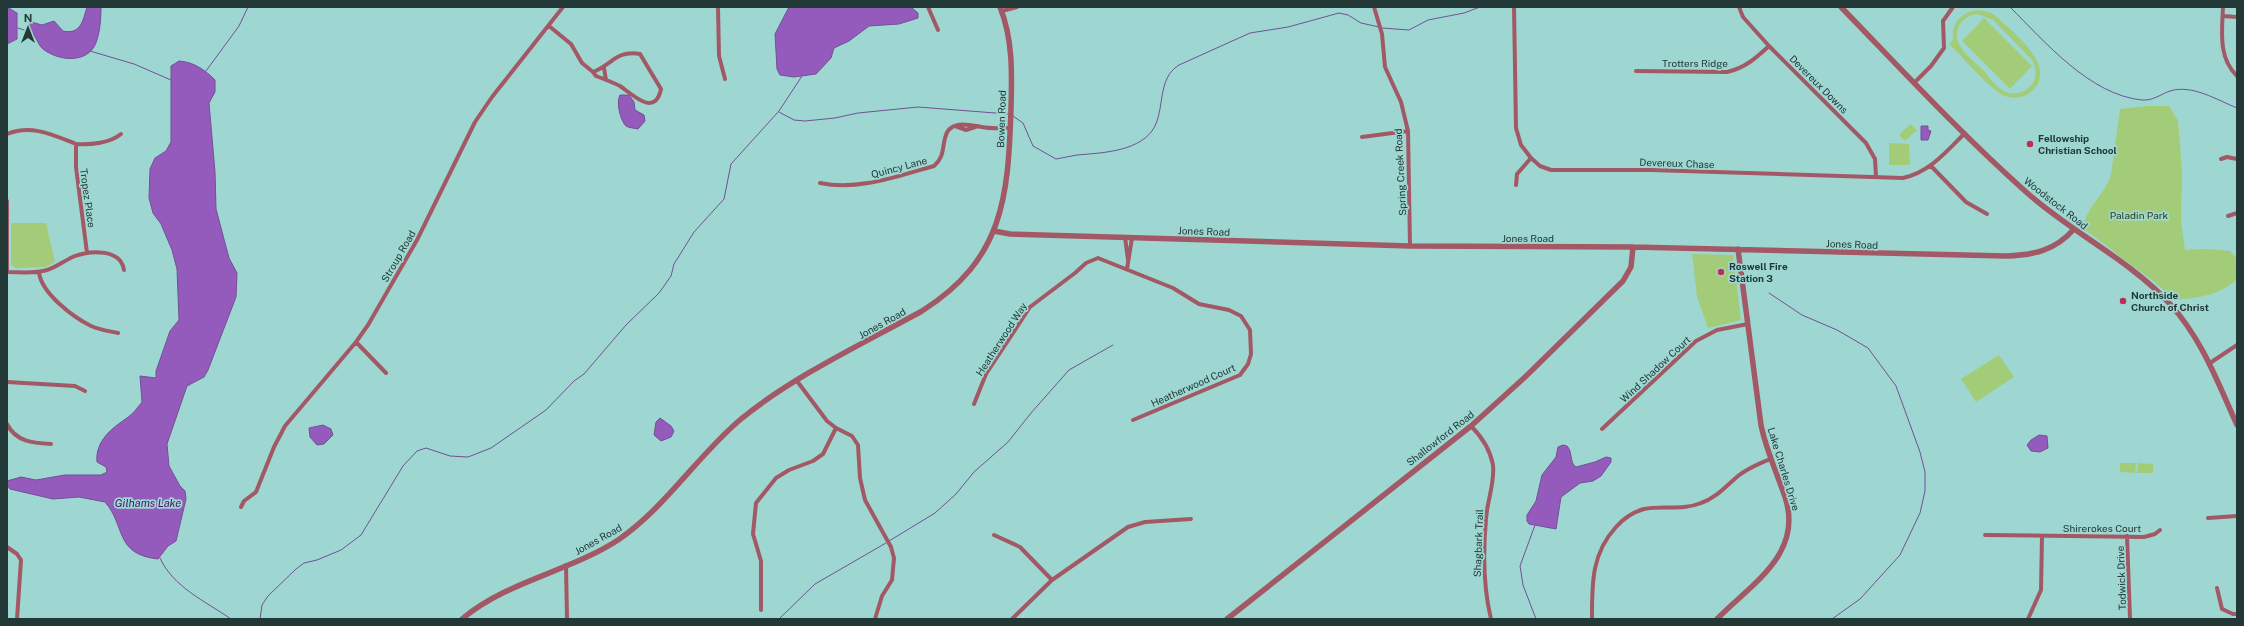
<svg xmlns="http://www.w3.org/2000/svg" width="2244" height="626" viewBox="0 0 2244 626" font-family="'Public Sans',sans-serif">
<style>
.green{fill:#a3cc79;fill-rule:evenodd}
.water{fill:#955bbc;stroke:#725094}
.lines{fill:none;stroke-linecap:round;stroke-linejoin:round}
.stream{stroke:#725094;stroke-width:1}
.minor{stroke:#a25965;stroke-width:4}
.tertiary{stroke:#a25965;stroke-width:5.5}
.poi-dot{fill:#bd2d54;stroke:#9ed7d2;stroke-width:1.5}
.labels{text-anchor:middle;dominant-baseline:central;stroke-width:3.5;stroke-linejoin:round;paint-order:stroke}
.street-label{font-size:10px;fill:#213836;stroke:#9ed7d2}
.poi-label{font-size:10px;font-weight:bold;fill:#213836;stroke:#9ed7d2;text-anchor:start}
.park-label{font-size:10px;fill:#2a3e11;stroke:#9ed7d2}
.water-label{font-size:11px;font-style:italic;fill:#4b0f6a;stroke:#9ed7d2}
</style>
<rect width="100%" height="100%" fill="#9ed7d2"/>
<path class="green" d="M1979,10l10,2 7,4c17,17 64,51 35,76 -7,6 -17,7 -26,4 -15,-6 -43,-40 -56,-52l4,-4c-2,-17 9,-29 26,-30zM1978,14l15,6 39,40c4,7 5,15 1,23 -6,9 -17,13 -27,9 -9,-4 -16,-14 -22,-21 -12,-12 -36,-28 -24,-47 5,-7 11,-9 18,-10z
M1984,18l48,48 -22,23 -48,-48z
M2147,106h22l9,15 4,49 -1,51 4,29 20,-1 25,2 7,8v21c-20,16 -39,18 -64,20 -16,-19 -36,-30 -55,-45 -12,-10 -22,-18 -35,-26 1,-19 22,-35 28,-54l9,-66z
M1910,124l7,6 -12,11 -6,-6z
M1889,143l20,1 1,21h-21z
M11,223h35l9,39 -9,5 -31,1 -4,-4z
M1692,254l41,1 8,65 -33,8 -11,-31z
M1999,355l15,22 -38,25 -15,-23z
M2120,463h16l-1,10 -15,-1z
M2138,463l15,1v9h-16z"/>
<path class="water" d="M7,7l10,6v26l-10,5z
M87,7h14c0,12 -1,29 -7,40 -11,17 -37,13 -51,2 -4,-3 -5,-8 -8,-12 -4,-5 -6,-7 -7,-14l3,-1 11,3 12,-4 9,10c18,4 20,-11 24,-24z
M789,7h122l7,6v5l-19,6 -30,2 -20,15 -15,7 -3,10 -15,16 -22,3 -14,-2 -3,-6 -2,-35z
M179,61c15,1 26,9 36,19v12l-6,11 6,69 1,37 13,49 8,15 -1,24 -28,73 -4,7 -17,9 -20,58 2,22 11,20 5,5 1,8 -10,42 -8,5 -10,13c-44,-5 -32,-33 -53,-57l-26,-5 -26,2 -43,-10 -3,-4v-4l14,-4 15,3 29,-5h36l6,-3 -1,-5 -9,-5c-2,-21 15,-34 30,-44 6,-4 11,-11 15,-16l-2,-26 16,2v-7l14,-40 9,-11 -2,-51 -5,-19 -11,-26 -8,-11 -4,-15 1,-29 5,-11 11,-7 5,-9v-76z
M620,95h9l5,7 1,8 9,5 1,6 -7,8c-4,-1 -9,-1 -12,-3 -6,-6 -10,-24 -6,-31z
M1921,126h7v4l3,1 -3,9h-7z
M660,418l11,8 3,5 -3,6 -10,4 -7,-6 2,-13z
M323,425l8,4 2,6 -9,9 -7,1 -7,-8 -1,-9z
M2039,435l8,1 1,12 -8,4 -9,-1 -4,-6 4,-5z
M1563,445l4,1c6,6 2,16 9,21l19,-5 11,-5 5,1v4l-10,14 -8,5 -13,2 -19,14 -5,32 -27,-5 -2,-3v-6l9,-14 6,-26 14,-18 2,-10z"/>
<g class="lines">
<path class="stream" d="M2010,7c35,35 80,88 132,93 11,1 19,-6 28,-9 22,-7 47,9 67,17
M18,28l12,4
M1382,28l27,2 19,-10 36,-7 16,-6
M90,51l44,13 37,16
M206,71l33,-45 9,-19
M779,112l15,8 11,1 30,-3 23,-5 60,-6 90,7
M1013,116l10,7 10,23 23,13c7,-1 14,-3 21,-4 23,-2 59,-3 75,-24 14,-20 4,-52 27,-66l71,-32 38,-6 51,-14 9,2 13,8 18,4
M1769,293l33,22 35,15 31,18 28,38 24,66 5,20v19l-5,22 -20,42 -40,44 -28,20
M1535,525l-15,41 3,19 13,34
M889,541l46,-28 21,-19 18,-22 34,-30 23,-29 38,-43 44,-25
M160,558c13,29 45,43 71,61
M260,619l2,-14 6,-9 28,-27 8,-6 13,-3 24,-10 20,-15 42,-69 14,-15 9,-3 24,8 18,1 23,-9 55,-38 28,-29 10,-7 42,-49 33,-32 12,-17 3,-12 20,-32 30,-33 7,-35 48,-53 23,-35
M779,619l36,-35 71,-41"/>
<path class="minor" d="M718,7l1,49 6,23
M928,7l10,23
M1374,7l8,27 3,33 16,35 7,29 2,115
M1514,7l2,121 5,17 10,13 9,8 11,4h100l252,8c27,-6 43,-26 62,-45
M1739,7l4,10 26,29 97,97 9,16 1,18
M2223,7c-1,24 -5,51 14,69
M1002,11l15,-4
M2223,16l14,1
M549,26l22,18 11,19 11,9 3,4c8,3 16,6 24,10 12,8 35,32 41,3l-21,-35c-24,-4 -27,10 -47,18
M604,68l2,12
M1636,71l91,1c18,-4 29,-14 42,-26
M1915,82l16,-16 13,-18 -1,-27 10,-14
M955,126l11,4 12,-4
M7,134c25,-10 46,1 69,10 15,1 34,-1 45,-10
M1362,137l46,-6
M76,144v23l11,86
M2221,159l6,-2 10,2
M1931,166l35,36 21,12
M820,183c39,8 77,-7 114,-17 10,-9 8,-16 11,-28 4,-19 24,-13 37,-11 9,2 19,1 28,1
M1516,185l1,-11 14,-16
M7,201v71
M2228,216l9,-3
M1125,237l3,23
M1127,269l5,-31
M7,272c13,0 28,2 40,-2 10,-3 18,-10 28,-14 16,-6 46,-7 49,14
M39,272c2,21 34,45 52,54 9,4 18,5 27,7
M356,342l30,31
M2210,363l27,-18
M797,381l30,40 9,7 16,8 6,9 2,33 5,22 26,47 3,11 -2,22 -10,16 -7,23
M7,382l68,4 10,5
M974,404l12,-30 44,-67 45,-34 11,-10 12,-5 75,30 26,16 30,6 12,6 9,14 1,24 -3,10 -8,11 -107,45
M7,424c9,18 26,19 44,20
M1471,426c11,11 19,23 22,39 2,18 -6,36 -7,54 -3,33 -3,67 5,100
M1602,429l94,-88 21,-11 31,-6
M241,507l3,-6 12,-9 18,-45 11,-21 71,-84 12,-17 49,-85 58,-118 17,-25 71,-90
M2208,518l29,-2
M994,535l26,12 32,33
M1985,535l159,2 11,-3 5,-4
M2127,536l3,83
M7,547l10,7 4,6 -4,59
M566,565l1,54
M2217,588l5,21 11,5h4
M761,610v-49l-8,-27 3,-31 20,-25 13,-8 24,-9 10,-7 13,-26
M1012,619l40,-39 76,-53 17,-5 46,-3
M1592,619c0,-34 -1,-65 24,-92 7,-8 17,-15 28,-18 19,-4 38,2 57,-6 15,-5 25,-17 37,-27 10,-8 21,-12 32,-17
M2028,619l13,-29 1,-54"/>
<path class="tertiary" d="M1841,7c60,62 119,126 184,184 44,40 105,69 145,113 32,35 48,79 67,121
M994,231l16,3 400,12 223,1 373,9c27,-1 49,-5 68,-27
M462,619c45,-38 107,-47 156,-79 48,-33 79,-84 123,-121 51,-42 123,-76 181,-108 82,-52 86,-114 89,-202 1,-35 2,-70 -11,-102
M1227,619l244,-193 53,-48 99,-97 8,-14 2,-20
M1717,619c34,-35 87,-65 68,-122 -8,-24 -19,-47 -24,-72l-23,-176"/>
</g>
<g class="poi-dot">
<circle cx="2030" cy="144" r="4"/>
<circle cx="1721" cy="272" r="4"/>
<circle cx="2123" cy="301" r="4"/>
</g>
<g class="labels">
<g class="street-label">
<text x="1695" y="63">Trotters Ridge</text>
<text transform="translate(1819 84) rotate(45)">Devereux Downs</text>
<text transform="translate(1001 119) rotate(-88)">Bowen Road</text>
<text transform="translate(1677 163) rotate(2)">Devereux Chase</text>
<text transform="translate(899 167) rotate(-15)">Quincy Lane</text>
<text transform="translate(1400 172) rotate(-93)">Spring Creek Road</text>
<text transform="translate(88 198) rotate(82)">Tropez Place</text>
<text transform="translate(2056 203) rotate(38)">Woodstock Road</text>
<text transform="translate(1204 231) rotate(2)">Jones Road</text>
<text x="1528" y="238">Jones Road</text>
<text transform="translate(1852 244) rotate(2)">Jones Road</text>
<text transform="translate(398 256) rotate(-60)">Stroup Road</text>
<text transform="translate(882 323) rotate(-29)">Jones Road</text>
<text transform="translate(1001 339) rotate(-57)">Heatherwood Way</text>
<text transform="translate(1655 369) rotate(-43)">Wind Shadow Court</text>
<text transform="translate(1193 385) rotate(-24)">Heatherwood Court</text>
<text transform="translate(1440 438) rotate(-38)">Shallowford Road</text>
<text transform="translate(1784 469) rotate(73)">Lake Charles Drive</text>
<text x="2102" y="528">Shirerokes Court</text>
<text transform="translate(598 539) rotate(-29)">Jones Road</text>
<text transform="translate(1478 543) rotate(-88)">Shagbark Trail</text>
<text transform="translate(2121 578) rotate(-92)">Todwick Drive</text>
</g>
<g class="poi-label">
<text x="2038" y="138">Fellowship<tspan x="2038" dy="12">Christian School</tspan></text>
<text x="1729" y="266">Roswell Fire<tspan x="1729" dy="12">Station 3</tspan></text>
<text x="2131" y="295">Northside<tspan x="2131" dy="12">Church of Christ</tspan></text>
</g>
<g class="park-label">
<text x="2139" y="215">Paladin Park</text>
</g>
<g class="water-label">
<text x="148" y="503">Gilhams Lake</text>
</g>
</g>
<rect width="2244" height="626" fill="none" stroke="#213836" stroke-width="16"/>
<g transform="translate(28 28)" stroke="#9ed7d2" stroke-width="3" paint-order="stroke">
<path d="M0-3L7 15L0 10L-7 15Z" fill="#213836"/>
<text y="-6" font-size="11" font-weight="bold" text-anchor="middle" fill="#213836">N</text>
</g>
</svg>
